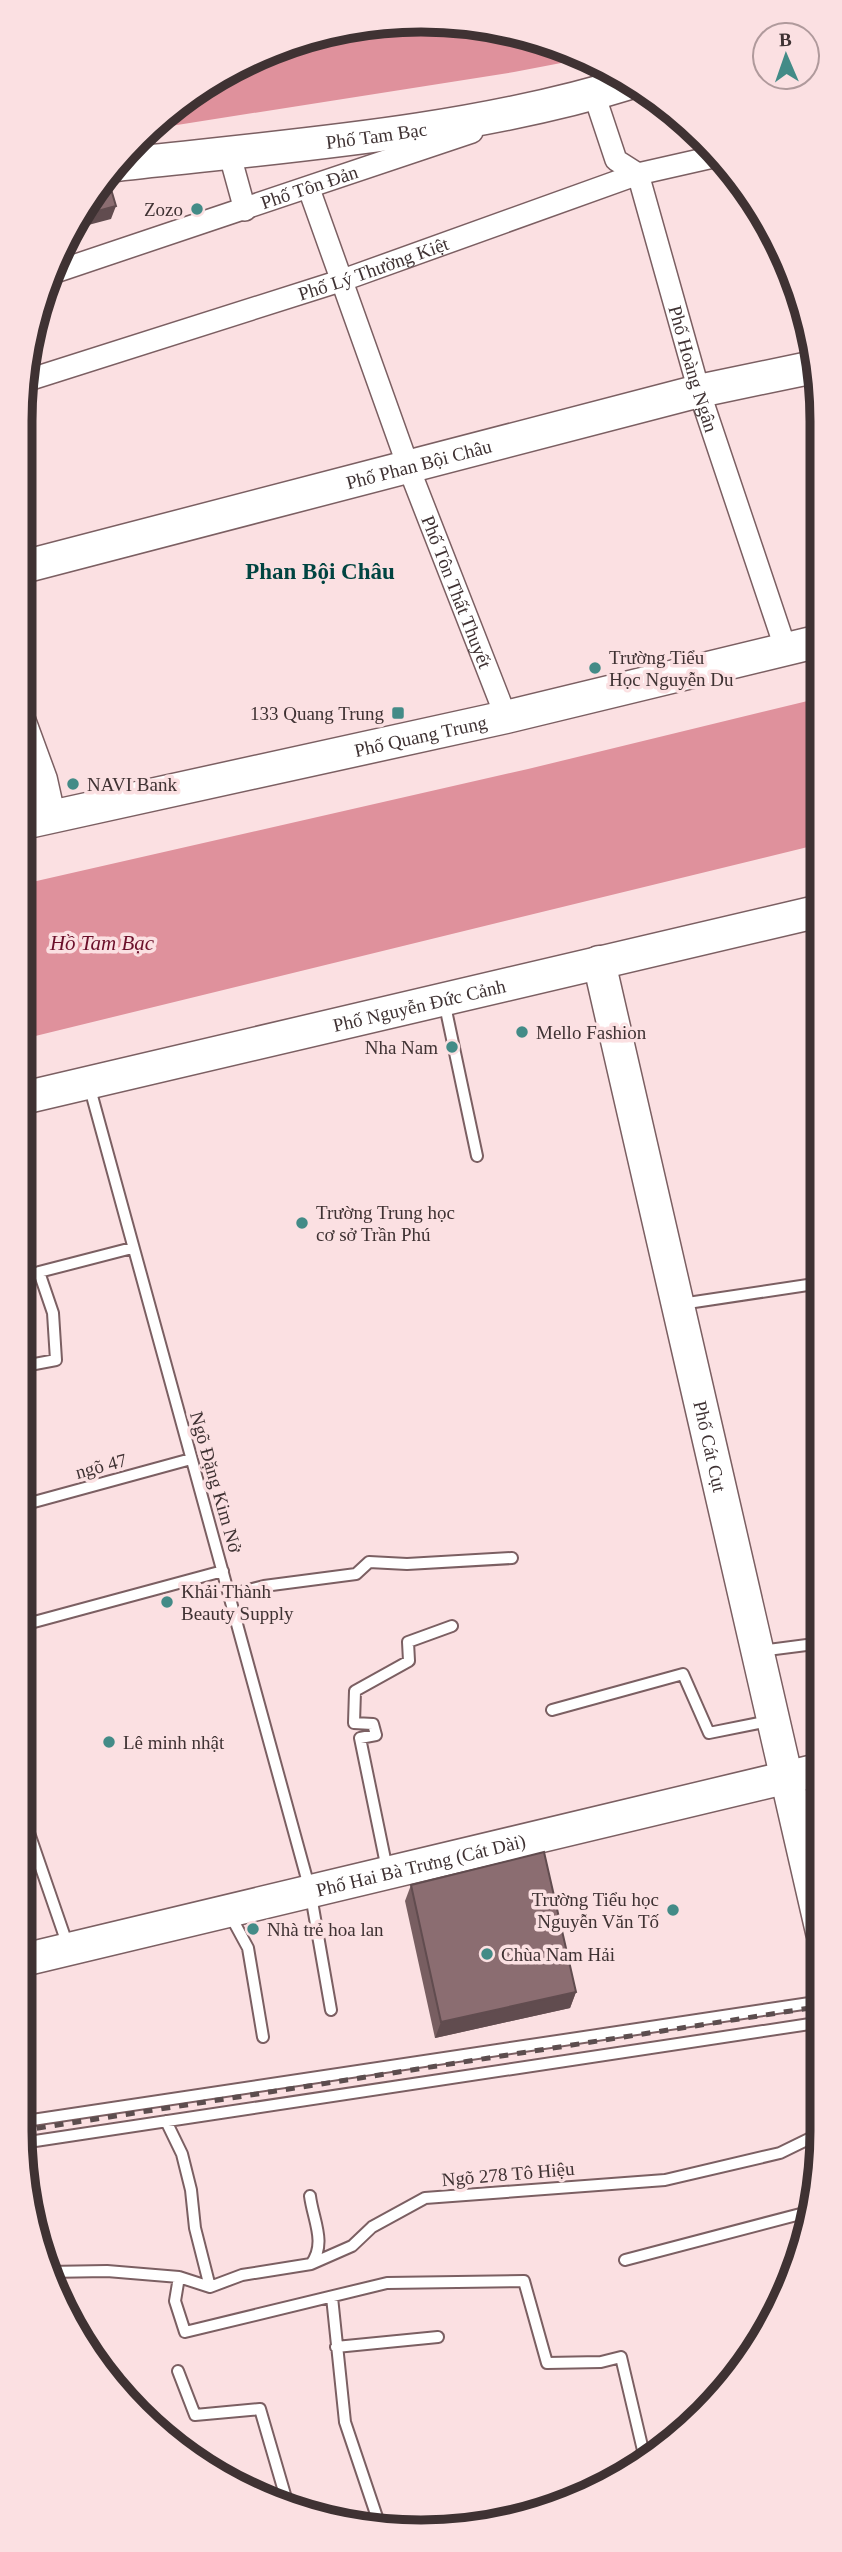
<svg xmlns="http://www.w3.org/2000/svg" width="842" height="2552" viewBox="0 0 842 2552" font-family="Georgia,serif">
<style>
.water{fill:#df919c}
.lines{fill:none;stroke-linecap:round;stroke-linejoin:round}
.lane-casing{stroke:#7b5f62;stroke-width:14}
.street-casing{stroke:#7b5f62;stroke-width:24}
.secondary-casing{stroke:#7b5f62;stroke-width:35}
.lane{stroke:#fff;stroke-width:10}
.street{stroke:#fff;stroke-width:21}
.secondary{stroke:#fff;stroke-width:32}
.rail{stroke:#5c4d4e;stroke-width:5;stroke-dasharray:9 9;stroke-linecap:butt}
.wall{fill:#785e61}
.shaded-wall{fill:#614c4f}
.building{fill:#8b6d71;stroke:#614c4f;stroke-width:2}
.poi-dot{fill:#438b87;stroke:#fbe0e2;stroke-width:2.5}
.labels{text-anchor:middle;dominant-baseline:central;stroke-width:7;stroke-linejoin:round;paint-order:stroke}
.street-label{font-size:19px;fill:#3f3233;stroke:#fbe0e2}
.poi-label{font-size:19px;fill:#3f3233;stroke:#fbe0e2;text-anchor:start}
.water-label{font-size:21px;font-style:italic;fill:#6b0f2a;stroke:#fbe0e2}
.quarter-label{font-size:23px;font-weight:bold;fill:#004441;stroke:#fbe0e2}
.rim{fill:none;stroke:#3f3233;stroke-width:9}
</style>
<rect width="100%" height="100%" fill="#fbe0e2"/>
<path class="water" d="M368,23l157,10 57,26 -68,13 -356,56 62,-55z
M820,698v146l-801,196v-155l509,-116z"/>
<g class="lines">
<defs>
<path id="lane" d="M444,1001l33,155
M89,1085l221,805 21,120
M681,1304l140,-21
M19,1367l37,-7 -3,-47 -14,-41 93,-24
M19,1401l2,8
M19,1506l172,-47
M229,1595l35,-9 92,-12 13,-12 38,2 105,-6
M19,1620l4,5 200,-54
M760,1651l62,-8
M552,1710l131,-36 26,59 60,-12
M19,1804l49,142
M387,1869l-27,-131 16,-3 -3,-11 -19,-1 1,-32 54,-30 -1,-19 44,-16
M229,1913l19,35 15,89
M166,2121l16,33 9,36 4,38 15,59
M19,2122l804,-121
M22,2143l801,-121
M310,2196c3,24 17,47 1,68
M625,2260l187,-49
M47,2272l60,-1 72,6 -4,24 10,31 202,-49 137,-2 23,82 54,-1 20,-5 25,106
M179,2277l31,10
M210,2287l32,-12 69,-11 41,-18 20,-19 53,-29 240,-18 115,-27 43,-21
M332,2297l13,125 36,107
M336,2347l102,-10
M178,2371l17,44 65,-6 28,96"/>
<g id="street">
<path id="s1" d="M594,94l22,66 22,14 61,217 87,259"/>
<path d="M229,152l16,58"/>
<path id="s2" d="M309,189l99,277 98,251"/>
<path id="s3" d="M55,272l417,-140"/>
<path id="s4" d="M25,381l318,-101 295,-106 84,-19"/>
</g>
<g id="secondary">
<path id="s5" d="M116,165c169,-19 354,-32 517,-83"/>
<path id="s6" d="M19,568l680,-177 120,-25"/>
<path d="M19,720l22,60 8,36"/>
<path id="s7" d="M19,824l487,-107 314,-76"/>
<path id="s8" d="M599,962c77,323 146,647 223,970"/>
<path id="s9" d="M19,1099l801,-188"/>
<path id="s10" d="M19,1961l803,-192"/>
</g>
</defs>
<use href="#lane" class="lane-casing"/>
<use href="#street" class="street-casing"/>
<use href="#secondary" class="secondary-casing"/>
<use href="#lane" class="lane"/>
<use href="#street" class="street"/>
<use href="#secondary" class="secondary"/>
<path class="rail" d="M19,2131l804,-125"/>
</g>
<path class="wall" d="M411,1885l165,107 -6,16 -135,30 -30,-137z"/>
<path class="shaded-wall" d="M116,206l-5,13 -34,9 6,-13z
M576,1992l-6,16 -135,30 6,-16z"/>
<path class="building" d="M108,179l8,27 -33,9 17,-34z
M544,1852l32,140 -135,30 -30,-137z"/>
<g class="poi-dot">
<circle cx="197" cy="209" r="7"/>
<circle cx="595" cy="668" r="7"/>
<rect x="391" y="706" width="14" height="14" rx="3.5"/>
<circle cx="73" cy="784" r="7"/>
<circle cx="522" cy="1032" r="7"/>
<circle cx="452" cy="1047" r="7"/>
<circle cx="302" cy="1223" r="7"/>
<circle cx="167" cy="1602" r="7"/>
<circle cx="109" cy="1742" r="7"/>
<circle cx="673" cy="1910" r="7"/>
<circle cx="253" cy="1929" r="7"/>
<circle cx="487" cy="1954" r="7"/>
</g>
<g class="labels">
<g class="street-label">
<text stroke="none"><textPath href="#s5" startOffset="262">Phố Tam Bạc</textPath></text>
<text stroke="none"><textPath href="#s3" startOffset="268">Phố Tôn Đản</textPath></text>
<text stroke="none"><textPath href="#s4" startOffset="366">Phố Lý Thường Kiệt</textPath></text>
<text stroke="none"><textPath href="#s1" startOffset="298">Phố Hoàng Ngân</textPath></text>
<text stroke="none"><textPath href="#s6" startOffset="413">Phố Phan Bội Châu</textPath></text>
<text stroke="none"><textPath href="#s2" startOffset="429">Phố Tôn Thất Thuyết</textPath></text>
<text stroke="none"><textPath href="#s7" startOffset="411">Phố Quang Trung</textPath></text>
<text stroke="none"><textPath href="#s9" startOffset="411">Phố Nguyễn Đức Cảnh</textPath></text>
<text stroke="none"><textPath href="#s8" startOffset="497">Phố Cát Cụt</textPath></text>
<text transform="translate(101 1466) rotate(-15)">ngõ 47</text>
<text transform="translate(216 1482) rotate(74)">Ngõ Đặng Kim Nở</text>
<text stroke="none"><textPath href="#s10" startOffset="413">Phố Hai Bà Trưng (Cát Dài)</textPath></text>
<text transform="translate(508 2174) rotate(-5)">Ngõ 278 Tô Hiệu</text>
</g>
<g class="poi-label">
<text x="183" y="209" text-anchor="end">Zozo</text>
<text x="609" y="657">Trường Tiểu<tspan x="609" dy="22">Học Nguyễn Du</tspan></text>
<text x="384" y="713" text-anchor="end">133 Quang Trung</text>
<text x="87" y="784">NAVI Bank</text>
<text x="536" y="1032">Mello Fashion</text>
<text x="438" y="1047" text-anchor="end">Nha Nam</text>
<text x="316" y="1212">Trường Trung học<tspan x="316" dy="22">cơ sở Trần Phú</tspan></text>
<text x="181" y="1591">Khải Thành<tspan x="181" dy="22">Beauty Supply</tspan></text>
<text x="123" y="1742">Lê minh nhật</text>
<text x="659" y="1899" text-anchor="end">Trường Tiểu học<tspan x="659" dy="22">Nguyễn Văn Tố</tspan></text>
<text x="267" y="1929">Nhà trẻ hoa lan</text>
<text x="501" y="1954">Chùa Nam Hải</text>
</g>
<g class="water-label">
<text x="102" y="943">Hồ Tam Bạc</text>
</g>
<g class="quarter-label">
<text x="320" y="571">Phan Bội Châu</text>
</g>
</g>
<path d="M0 0H842V2552H0ZM421 32H421A389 389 0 0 1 810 421V2131A389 389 0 0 1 421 2520H421A389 389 0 0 1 32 2131V421A389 389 0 0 1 421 32Z" fill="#fbe0e2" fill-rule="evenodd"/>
<path class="rim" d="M421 32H421A389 389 0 0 1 810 421V2131A389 389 0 0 1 421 2520H421A389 389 0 0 1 32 2131V421A389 389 0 0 1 421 32Z"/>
<g transform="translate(786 56) rotate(358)"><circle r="33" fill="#fbe0e2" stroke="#b09a9c" stroke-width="2"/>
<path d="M0-5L12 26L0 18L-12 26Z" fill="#438b87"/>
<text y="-10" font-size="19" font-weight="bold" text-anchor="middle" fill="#3f3233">B</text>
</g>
</svg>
